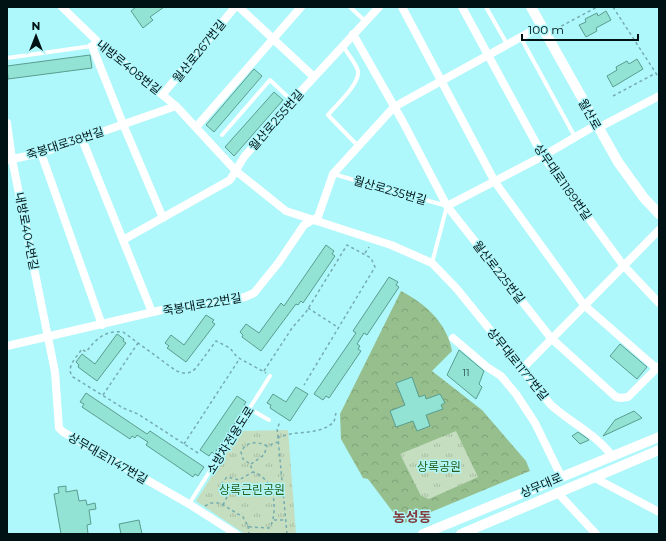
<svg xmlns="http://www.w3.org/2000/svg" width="666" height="541" viewBox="0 0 666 541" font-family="Montserrat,'Noto Sans KR',sans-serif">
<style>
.forest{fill:url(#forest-crowns)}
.park{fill:url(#park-tufts)}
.building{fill:#92e3d3;stroke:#5a9d90}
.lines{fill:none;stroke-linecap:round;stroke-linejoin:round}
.path{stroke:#75acaf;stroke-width:1.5;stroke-dasharray:3 3;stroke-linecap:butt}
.service{stroke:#fff;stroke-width:4}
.minor{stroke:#fff;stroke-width:8}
.tertiary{stroke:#fff;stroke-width:10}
.labels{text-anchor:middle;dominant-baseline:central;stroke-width:3;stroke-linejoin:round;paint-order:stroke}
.number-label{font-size:10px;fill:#244644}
.street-label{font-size:12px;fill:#001214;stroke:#aef7fb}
.park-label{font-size:12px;fill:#2c601e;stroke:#aef7fb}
.quarter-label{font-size:14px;font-weight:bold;fill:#823a3c;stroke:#aef7fb}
</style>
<defs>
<pattern id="forest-crowns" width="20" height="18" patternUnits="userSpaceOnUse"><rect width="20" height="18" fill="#96bf8d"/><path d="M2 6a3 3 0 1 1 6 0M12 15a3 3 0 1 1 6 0" fill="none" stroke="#80a379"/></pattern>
<pattern id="park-tufts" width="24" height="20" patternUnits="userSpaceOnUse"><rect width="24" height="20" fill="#c5debf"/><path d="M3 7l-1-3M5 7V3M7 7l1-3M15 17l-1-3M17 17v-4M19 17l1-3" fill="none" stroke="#a7bda3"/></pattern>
</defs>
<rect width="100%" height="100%" fill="#aef7fb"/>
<path class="forest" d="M401,291c25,13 46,32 51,60l-20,20 50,39 44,51 4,10 -128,53 -34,-45 -5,-1 -22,-39 -1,-25z"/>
<path class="park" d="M288,430l8,104h-51l-49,-33 44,-70z
M456,431l22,46 -49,22 -8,-3 -21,-42z"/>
<path class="building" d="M136,7h28l-14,10 3,3 -10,8 -12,-17z
M606,11l5,9 -15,8 1,3 -11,6 -7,-12 7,-3 -1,-3 12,-6 1,3z
M90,55l2,13 -84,11 -1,-13z
M637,59l6,10 -30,18 -6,-11 10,-6 -1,-3 11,-6 2,3z
M254,69l8,7 -48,56 -8,-7z
M274,92l9,8 -49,56 -9,-9z
M326,245l8,6 -2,3 3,2 -32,47 -2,-2 -3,4 -2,-1 -35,47 -19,-14 1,-2 -3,-3 6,-8 13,9 22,-30 3,3z
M389,277l9,5 -2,3 3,2 -32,48 -3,-2 -7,11 3,2 -2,3 3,2 -32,47 -3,-2 -3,4 -9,-6 42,-61 -3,-2z
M206,315l8,5 -2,2 3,2 -29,38 -19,-14 2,-2 -4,-3 6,-8 13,10z
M117,334l7,5 -1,2 3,2 -29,38 -19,-14 1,-2 -3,-3 6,-8 13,10z
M620,344l27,23 -10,12 -27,-23z
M459,350l25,21 -5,13 3,3 -6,12 -29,-24z
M412,377l7,20 6,-2 1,4 14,-5 5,9 -4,2 2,4 -17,6 4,11 -13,5 -4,-10 -17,6 -6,-16 15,-6 -9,-22z
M296,387l12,7 -18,27 -20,-13 1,-3 -4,-2 6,-9 13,8z
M86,393l61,41 3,-3 54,36 -6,9 -3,-2 -2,3 -47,-32 2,-3 -11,-7 -2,3 -3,-2 -2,3 -48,-32 2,-3 -4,-2z
M237,396l9,6 -2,3 2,2 -32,47 -2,-2 -3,4 -9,-6z
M634,411l8,7 -39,18 12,-16z
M578,432l10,7 1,1 -9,4 -8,-8z
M66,486v6l11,-2 2,11 7,-1 1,5 8,-2 1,6 -7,1 2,14 -4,1 1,9h-27l-7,-40 5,-1 -1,-6z
M139,520l3,14h-21l-2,-10z"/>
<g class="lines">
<path class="path" d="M613,7l46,71
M556,29l41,-22
M613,96l43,-23
M365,253l4,-6
M308,308l31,20
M264,371l28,-43 14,-16 41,-67 24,13 4,9 -71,118
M103,395l35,-52
M278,438l-1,-10 4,-7
M184,444l56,-86
M198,453l-60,-39 -15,-6 -50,-31c-8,-9 3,-19 9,-28l4,3c10,-13 19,-22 37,-20l52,38c8,4 14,5 21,-2l20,-27 14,7 7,9 29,16
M251,464l13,-9 3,-9
M223,505l6,-12 -7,-10 5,-6 12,3 14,-8
M205,506l6,-3h9l23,14 5,9 3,1 18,1c7,-8 6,-31 2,-40 -3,-7 -11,-14 -18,-16l-3,-8 -7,-5 -2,-7c5,-11 16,-11 26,-6l11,-4
M274,520h12
M248,526l1,8
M287,534l-9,-96c17,-9 39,-1 56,-16l2,-9"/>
<path class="service" d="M350,7l15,14
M486,7l21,37
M521,38l54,99
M343,46c4,7 13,17 15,25 2,13 -22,34 -30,44l30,31
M7,58l85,-12
M222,135l48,-55 22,21
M333,174l114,32 -15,57
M250,409l19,11
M189,504l81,-128"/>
<path class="minor" d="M62,7l37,36 77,63 60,65 50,40 105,34 41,18 25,26 94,116c20,18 45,29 61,51
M239,7l75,70
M402,7l93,175 89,123 72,63
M462,7l81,149 80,109 36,38
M353,34l50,88 44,84 104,132 65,59 5,1 7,-1 31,-31
M99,43l-7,3 31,78 40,94
M163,94l72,-87
M7,123l5,36 43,213 4,56 4,4 126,72 47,30
M197,126l104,-119
M598,128l61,-32
M82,139l70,173
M41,153l61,172
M8,160l33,-7 135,-47
M447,206l96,-50 53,-31
M123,240l107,-60 14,-23 48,-56 87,-94
M453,338l34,29 14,9 15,18 19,29 26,53
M7,346l172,-40 47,-5 19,-4 9,-4 25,-31 25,-37 14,-8 15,-43 61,-67 147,-81
M521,370l138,-140
M593,477l66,35
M557,492l39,42"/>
<path class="tertiary" d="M531,7l87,155 26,36 15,16
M423,534l236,-97
M461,534l198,-84"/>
</g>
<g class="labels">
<g class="number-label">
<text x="466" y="372">11</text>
</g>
<g class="street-label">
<text transform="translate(199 51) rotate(-51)">월산로267번길</text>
<text transform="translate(129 67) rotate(39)">내방로408번길</text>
<text transform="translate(590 114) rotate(61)">월산로</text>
<text transform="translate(276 120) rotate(-49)">월산로255번길</text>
<text transform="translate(65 143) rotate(-18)">죽봉대로38번길</text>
<text transform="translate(563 182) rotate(55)">상무대로1189번길</text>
<text transform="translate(390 190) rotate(16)">월산로235번길</text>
<text transform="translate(27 231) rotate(79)">내방로404번길</text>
<text transform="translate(499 272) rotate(52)">월산로225번길</text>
<text transform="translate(202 304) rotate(-10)">죽봉대로22번길</text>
<text transform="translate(518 364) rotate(51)">상무대로1177번길</text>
<text transform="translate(230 440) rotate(-58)">소방차전용도로</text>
<text transform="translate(108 458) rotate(30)">상무대로1147번길</text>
<text transform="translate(541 485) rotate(-23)">상무대로</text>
</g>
<g class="park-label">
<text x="439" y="466">상록공원</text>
<text x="252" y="489">상록근린공원</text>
</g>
<g class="quarter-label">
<text x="412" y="517">농성동</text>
</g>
</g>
<rect width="666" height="541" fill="none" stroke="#001214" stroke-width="16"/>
<g transform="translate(36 36)" stroke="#aef7fb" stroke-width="3" paint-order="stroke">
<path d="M0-3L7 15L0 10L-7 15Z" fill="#001214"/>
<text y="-6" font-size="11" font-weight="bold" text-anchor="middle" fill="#001214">N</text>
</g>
<path d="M522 34v6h116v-6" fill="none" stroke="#001214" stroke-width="2"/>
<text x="528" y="34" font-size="12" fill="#001214" stroke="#aef7fb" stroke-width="3" paint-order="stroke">100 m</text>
</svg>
